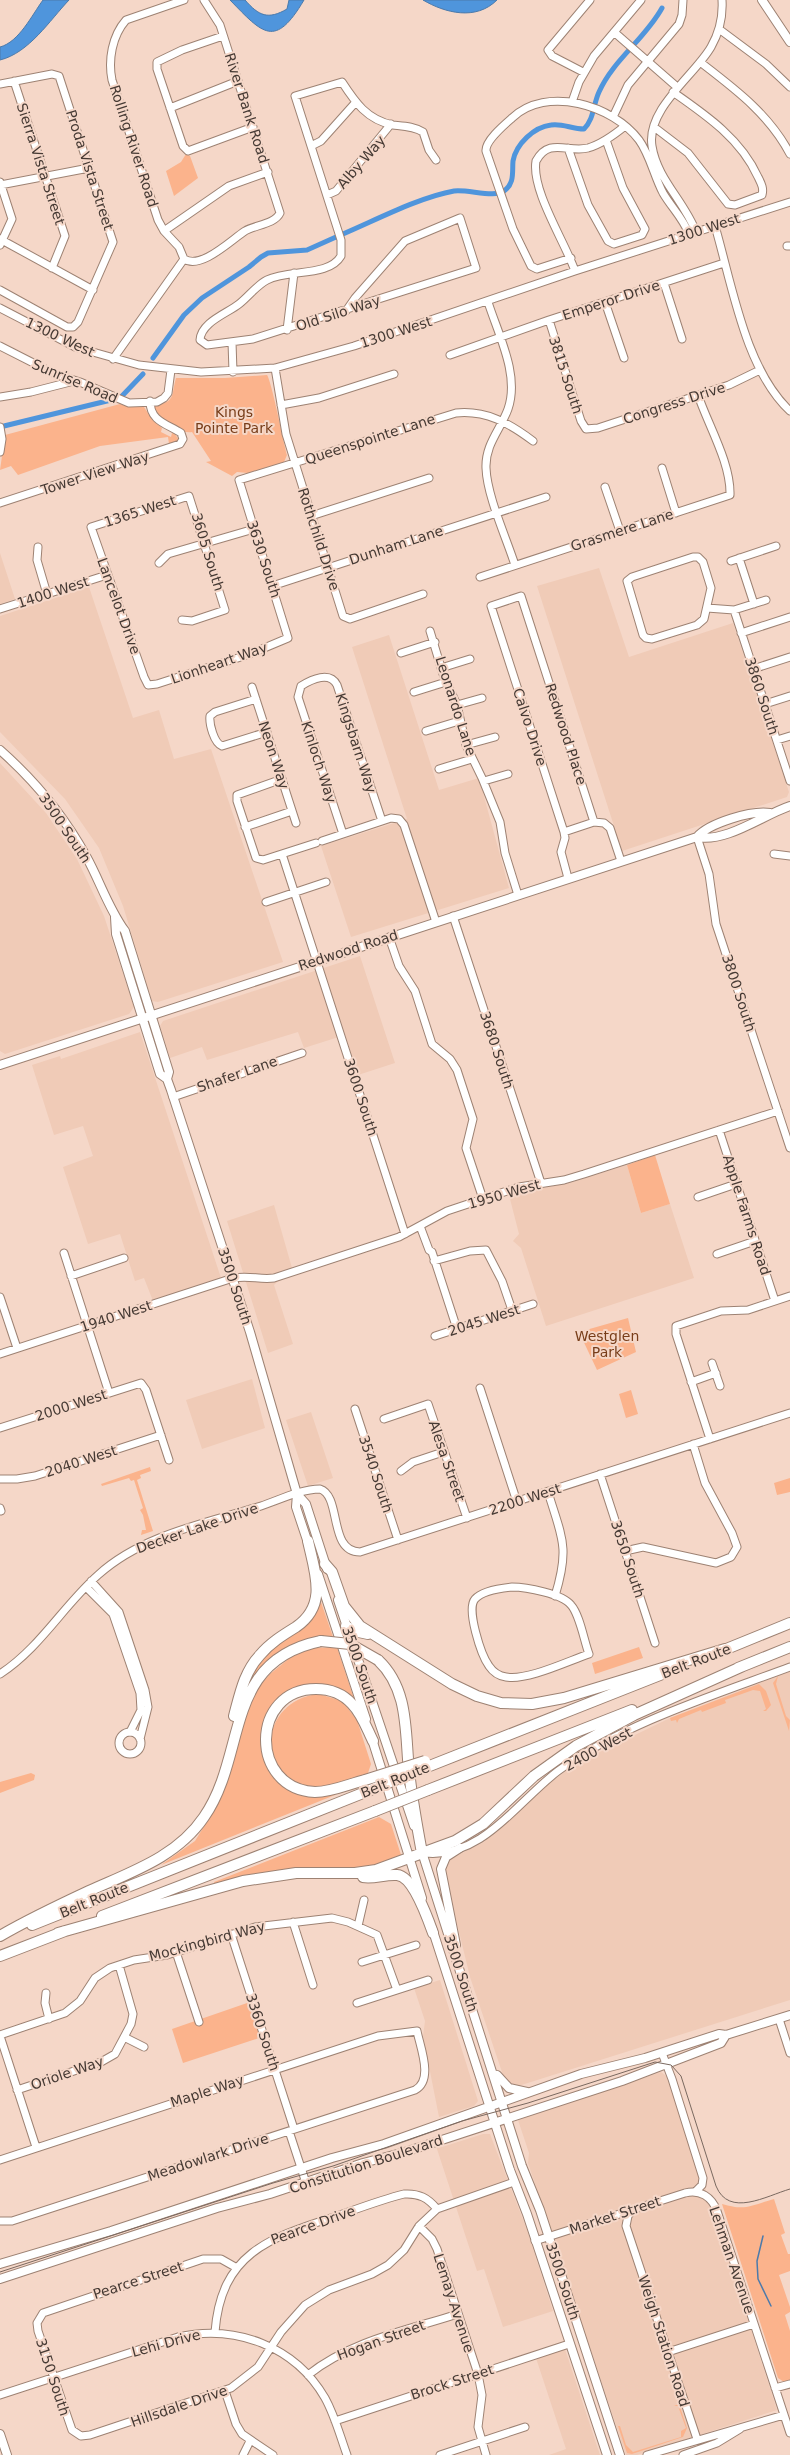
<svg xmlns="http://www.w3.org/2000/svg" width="790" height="2455" viewBox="0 0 790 2455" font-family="'DejaVu Sans',sans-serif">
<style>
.built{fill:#f0cbb7}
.green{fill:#fbb38c}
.water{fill:#4f95dc;stroke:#4c7aaa}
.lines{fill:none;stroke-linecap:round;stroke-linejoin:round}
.stream{stroke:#4c7aaa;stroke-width:1.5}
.canal{stroke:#4f95dc;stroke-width:5}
.minor-casing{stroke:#9d8273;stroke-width:9}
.major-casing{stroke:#9d8273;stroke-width:10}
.highway-casing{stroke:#9d8273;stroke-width:12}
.minor{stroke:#fff;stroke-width:7}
.major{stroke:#fff;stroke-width:8}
.highway{stroke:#fff;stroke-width:10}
.tram{stroke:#7a6960;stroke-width:1}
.highway-bridge-casing{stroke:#9d8273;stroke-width:12;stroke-linecap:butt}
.highway-bridge{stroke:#fff;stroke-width:10}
.labels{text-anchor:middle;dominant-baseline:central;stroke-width:4;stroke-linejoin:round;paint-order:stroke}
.street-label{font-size:14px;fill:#463a34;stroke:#f5d7c8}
.park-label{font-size:14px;fill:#783d19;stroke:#f5d7c8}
</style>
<rect width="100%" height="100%" fill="#f5d7c8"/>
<path class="built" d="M0,553l15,46 -15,5z
M599,568l30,89 104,-34 56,169 -2,5 -165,54 -85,-265z
M89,587l44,131 26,-8 15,49 37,-10 72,213 -125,40 -6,-1 -29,-95 -24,-58 -34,-49 -65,-67v-116z
M389,635l50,155 40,-12 30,110 -158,49 -30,-91 86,-27 -55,-172z
M0,763l46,50 31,46 27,57 30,91 -5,7 -124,40 -5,-3z
M360,956l35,107 -37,12 -13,-40 -41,13 -6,-16 -91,28 -5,-13 -32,11 -10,-32 3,-5z
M140,1032l81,246 -68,23 -9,-23 -9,3 -15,-47 -32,10 -25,-77 30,-11 -10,-30 -29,9 -22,-70 28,-9 9,27 -8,-24z
M627,1165l14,48 29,-9 24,74 -148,48 -25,-78 -8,-7 6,-7 -10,-39 64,-13z
M274,1205l18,63 -18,17 19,59 -25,9 -41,-132z
M252,1379l13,49 -63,21 -16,-49z
M311,1412l22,66 -25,8 -22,-66z
M790,1671v329l-278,88 -9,-13 -33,-98 -26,-107 4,-10 36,-18 60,-55 33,-24 93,-45z
M440,1980l38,121 -4,5 -35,11 -16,-81 2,-15 -11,-33z
M661,2072l9,7 107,331 -140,45h-11l-98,-292 1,-10 -11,-33z
M483,2134h7l37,96 26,81 -50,16 -19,-58 -7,2 -41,-125 6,1z
M563,2343l37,112h-51l17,-6 -32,-97z"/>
<path class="green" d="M186,154l4,2 8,22 -24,18 -8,-25 15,-9z
M267,375c4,4 17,69 20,80l-3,7 -36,11 -11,-1 -5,4 -26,-14 5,-1 -19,-29c-14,2 -31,-11 -38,-23l1,-3c21,-5 16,-10 21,-28h49z
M120,404l6,2 16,-2 10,15 10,9 -1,4 10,5 1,-4 3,1 4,6 -10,4 -1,-7 -68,9 -82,29 -7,-9 -11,4 5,-35z
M655,1155l15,49 -29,9 -14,-48z
M628,1318l8,34 -39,18 -18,-38z
M631,1390l7,24 -12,4 -7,-24z
M150,1467l1,4 -11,4 1,3 -4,2 16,51 -12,4 1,-5h4l-3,-15 -3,-5 3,-2 -9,-28 -3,1 -2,-3 -27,8 -1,-2z
M790,1478v14l-13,3 -3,-12z
M321,1602l12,35 -21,2 -33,17 -40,53c4,-12 7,-30 14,-41 18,-26 52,-38 68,-66z
M337,1647l18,55 -43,-16c-10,5 -27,10 -35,18 -25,24 -19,74 15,87 14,6 28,5 43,4l-174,70 34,-24 21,-34 14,-36 23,-77 17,-20 21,-17 22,-9z
M639,1647l4,11 -48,16 -3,-11z
M778,1676l-2,8 10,32 4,4 -1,11 -16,-48z
M759,1684l7,7 5,14 -5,6h-3l3,-2 -6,-18 -7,-1 -28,10 1,3 -24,9 -1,-2 -22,9 -2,4 -1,-3 -5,1 -1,-3z
M312,1695h10l20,6 15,19 14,44 -4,12c-17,5 -42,18 -60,13 -51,-15 -47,-83 5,-94z
M31,1773l4,2 -1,5 -34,13v-11z
M379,1817l12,7 11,34 -39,13 -148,14 -1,-3z
M250,2002l12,35 -79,26 -11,-34z
M774,2199l11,34 -4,2 7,19h2v17l-11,4 11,32v5l-5,3 5,16v49l-6,2 -6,-4 -56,-174c24,7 27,2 52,-5z
M679,2404l8,24 -4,9 -51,17 -5,-1 -9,-27h2l6,19 7,7 48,-15v-6l5,-3 -8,-22h-4z"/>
<path class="water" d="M43,0h26c-19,20 -40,53 -69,60v-13c19,-5 32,-32 43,-47z
M230,0h15c14,16 23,20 42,9l2,-9h15c-29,49 -41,34 -74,0z
M423,0h74c-21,21 -52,13 -74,0z"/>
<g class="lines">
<path class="stream" d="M763,2236l-6,25 1,18 13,27"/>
<path class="canal" d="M343,234c33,-14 77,-37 111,-43 13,-2 41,7 50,0 11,-8 8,-19 9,-30 3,-17 21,-34 38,-36 11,-2 21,4 33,4 10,-10 9,-24 15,-37 14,-32 46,-53 63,-84
M153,358l31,-43 18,-17 47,-31 12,-10 7,-4 39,-3 29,-13
M122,396l21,-22
M4,426l107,-26"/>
<defs>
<path id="minor" d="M184,0l-58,20c-14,16 -18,40 -14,60l46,140 6,11 15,16 5,12
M719,29l47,35 24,23
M614,32l63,55
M223,36l-41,14 -25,12v7l26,77 5,5 65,-24
M700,62c35,27 69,52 90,92
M583,72l-31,-16 -4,-6 42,-50
M14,81l51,155 -13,32
M0,84l52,-10 7,2 54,166 -35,80 -5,5h-6l-67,-37
M572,102l7,-20 15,-26 47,-56
M170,108l68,-27
M613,117l15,-32 51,-61 3,-9 1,-15
M654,127l34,26 40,51 7,1 27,-10c2,-7 -1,-12 -4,-18 -17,-38 -52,-62 -85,-85
M311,146l10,-5 34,-38
M568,148l20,57 20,36 6,3 28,-9 3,-6 -22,-41 -17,-48
M0,182l12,37 -12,26
M0,185l89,-17
M327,195l9,-4 55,-67
M715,226c17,58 30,143 75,185
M164,231l65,-45 39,-14
M696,232c-11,-30 -39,-53 -44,-86 -6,-37 43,-71 59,-99 8,-14 12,-31 11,-47
M0,239l93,51
M787,246h3
M571,258l-34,11 -6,-3 -18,-37 -27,-78c-1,-10 18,-26 26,-33 34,-33 101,-13 127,22 11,15 15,36 24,53 8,14 20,25 26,41
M184,259c17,11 47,-19 61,-28 10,-6 30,-7 35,-18l-60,-188 -16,-25
M575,271c-10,-29 -44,-81 -39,-110 13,-24 32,-8 52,-13 14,-4 26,-13 37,-22
M664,283l18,56
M488,302c10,32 32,73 20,107 -7,20 -23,35 -22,59 1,28 20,69 29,97
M605,302l19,56
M0,308l75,39 64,18 62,7 74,-4 79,-22 221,-75 215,-69
M346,311l9,-13 50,-57 55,-23 16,50 -223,71 -46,6 -7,-5c1,-18 28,-27 39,-36 10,-8 18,-19 28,-24 22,-11 62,-3 74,-24v-16l-46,-144 47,-14c13,20 25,38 51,43 10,1 21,1 30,7l6,18 7,10
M549,320l32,101 5,8 12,-1 131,-43 31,-15
M287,330l7,-57
M232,342l1,30
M0,346l55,28 25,8 49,21 28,-1 7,-4 4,-5 3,-23
M450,355l99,-35 175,-57
M113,359l71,-100
M275,368l11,66 57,182 7,3 73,-25
M0,397l31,-5 43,-11
M281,405l38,-7 75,-24
M0,427l2,12 -2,13
M662,468l14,45
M605,487l15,44
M0,503l180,-59 3,-5 -2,-6c-13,-9 -31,-11 -31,-32
M311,516l118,-38
M38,547l-1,13 10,34
M693,557h5l5,5 8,26 -7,31 -7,6 -45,14 -6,-1 -3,-3 -16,-54 5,-4z
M739,558l15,46
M731,561l45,-15
M159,563l9,-9 86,-25
M480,577l250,-82c1,-32 -22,-70 -32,-100
M272,586l274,-89
M707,608l27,2 32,-10
M0,609l107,-34
M734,610l56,171
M182,620l10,1 33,-11 -36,-114 -98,31 53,150 4,8 9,-1 93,-30 38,-16 -49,-158 217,-67c30,-3 53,10 77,28
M430,631l13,43 14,31 9,40 16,33 18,44 5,31 13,42
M741,633l49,-16
M401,653l34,-11
M441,668l29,-9
M753,669l37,-12
M252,687l44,136
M414,692l32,-10
M256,699l-41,13 -5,4c-1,8 4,27 12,30l45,-14
M765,704l25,-8
M457,705l25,-7
M426,731l33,-10
M777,740l13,-4
M466,745l29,-8
M439,769l33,-10
M282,779l-45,16v6l19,57 7,2 53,-17
M484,781l24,-7
M245,827l47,-16
M564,832l30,-10 10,1 6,5 11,33
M343,834l-45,-137 3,-11c11,-7 29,-15 36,-1l45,136
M697,837l12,37 7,50 74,224
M322,841l69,-23 8,1 5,6 32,97
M282,854l123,380
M774,854l16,2
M568,878l-7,-26 4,-14 -1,-6 -73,-226 30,-10 73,226
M266,902l60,-20
M453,916l88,267
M389,937l10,29 16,25 17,53 18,15 7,11 16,49 -7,29 17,51
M173,1097l129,-44
M719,1130l56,171
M698,1197l38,-13
M420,1226l9,24 3,2 25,77
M64,1253l45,140
M717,1254l38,-13
M434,1261l36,-10 16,-1 16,31 10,29
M71,1276l53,-18
M0,1297l17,51
M435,1336l98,-32
M0,1354l233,-76c17,-3 26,2 41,0l125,-41 48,-26 72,-24 45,-7 20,-6 194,-63
M712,1363l8,23
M691,1382l25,-9
M480,1388l37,114
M355,1409l43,131
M384,1419l44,-15 39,114
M0,1428l141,-45 5,7 23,70
M710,1439l-34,-105v-8l45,-15 27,-1 42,-14
M401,1471l12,-9 30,-10
M600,1474l55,169
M0,1479h17l18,-3 126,-41
M548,1492c14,46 22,55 7,104
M0,1508l1,3
M625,1551l18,-4 73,16 15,-6 6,-10 -5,-14 -27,-50 -12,-39
M91,1581l28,31 26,78 3,17 -8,32
M86,1587l27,27 27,79 1,17 -11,22
M512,1587c14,0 51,7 59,18 9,10 13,36 18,49 -21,7 -62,27 -83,23 -7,-1 -13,-5 -17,-11 -8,-11 -23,-57 -14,-67 7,-8 27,-11 37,-12z
M0,1674c40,-26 63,-68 98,-99 44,-40 108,-52 163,-69 18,-6 40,-17 59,-17 22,7 8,63 40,63l430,-139
M119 1743a11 11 0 1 1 22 0a11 11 0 1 1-22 0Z
M425,1853c57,6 93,-52 133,-82 64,-47 157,-76 232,-104
M293,1922l20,63
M358,1926l6,-26
M231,1934l63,195
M176,1952l23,70
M362,1962l54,-17
M46,1993l-1,10 4,16
M357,2003l71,-23
M779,2019l11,34
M0,2035l65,-22 15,-12 15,-23 15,-10 24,-8 33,-5 88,-28 77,-9 16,4 29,13 20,55
M0,2036l36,111
M124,2037l20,10
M662,2053l10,26 31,99 -1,7 -7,7
M17,2090l84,-28 14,-8 16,-30 2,-10 -14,-49
M289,2131l17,52
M0,2160l378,-124 39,-5c3,16 17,49 -2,59l-403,131h-12
M632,2211l-4,5 -2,10 71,213
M419,2226l13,13 5,10 41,125 4,21 -4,32 8,28
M535,2241l150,-48c15,-4 27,4 32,18l73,222
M237,2268l-16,-9h-18l-160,54 -6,10 1,8 34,99 9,6 9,-1 141,-47 27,-21 23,-35 24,-27 24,-15 43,-16 16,-9 16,-15 15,-24 18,-17 77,-27
M215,2332c6,-78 53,-94 119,-115 23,-8 46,-17 70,-23 15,-1 24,4 33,15
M668,2352l86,-28
M308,2375c42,-34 100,-45 150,-61
M775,2388l15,-4
M225,2391l11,33 6,10 31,21
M0,2395l178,-58c57,-13 117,9 147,61 10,18 15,38 22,57
M335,2421l234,-77
M243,2455l7,-14
M440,2455l85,-28
M647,2455l137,-40
M683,2455l34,-12 23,-14"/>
<path id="major" d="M762,0l28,42
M0,750c34,30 64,66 86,106 14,25 22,52 39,75l44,141 -2,7 4,11 79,242 47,162 -1,13 13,39
M697,837c29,6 66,-22 93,-31
M115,917l1,17 44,140 7,5
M0,1065l697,-228c12,-14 55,-27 73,-24
M297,1494l9,10 21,65
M318,1574l48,145
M338,1600l76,226
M371,1736l51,162
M421,1849l101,317 18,44 80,245
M432,1928l78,242 17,44 80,241
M456,1945l-15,-76 5,-12 14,-9
M497,2075l12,13 18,4
M0,2264l111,-33 221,-73 52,-14 197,-70 64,-16 74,-24 7,1 64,-20
M0,2279l217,-71 53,-14 93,-31 42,-11 217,-71 99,-38 5,-8
M0,2434l7,21"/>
<path id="highway" d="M325,1564l7,8 12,34 16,20 92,58 25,12 24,7 31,1 32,-6 161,-49
M346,1626l8,5 14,3
M719,1652l71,-29
M378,1660c31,29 27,72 31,111 3,28 8,55 13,82
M738,1668l52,-21
M234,1716c6,-22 10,-44 26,-61 10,-12 23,-20 36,-28 32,-22 19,-54 12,-86
M427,1767l238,-94
M365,1780c-16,4 -33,12 -50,12 -66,-3 -65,-103 1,-103 14,0 27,5 36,15 10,10 15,25 21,37
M428,1790l204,-80
M363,1877c11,2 22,-3 34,-2 16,1 31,44 36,58
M102,1916l273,-105
M32,1925l336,-134
M58,1933l185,-52 53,-8h59l21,-3 79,-29 28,-17 51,-48 42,-30 58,-31 109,-49
M0,1936c29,-17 59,-31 89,-45 42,-19 88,-34 115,-74 44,-63 18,-156 117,-176
M0,1956l65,-25"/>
</defs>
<use href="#minor" class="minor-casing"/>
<use href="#major" class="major-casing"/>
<use href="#highway" class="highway-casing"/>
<use href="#minor" class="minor"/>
<use href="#major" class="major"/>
<use href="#highway" class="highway"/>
<path class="tram" d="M0,2272l273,-89 60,-17 129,-45 66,-18 127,-41 16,3 10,11 35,110c13,32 50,10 74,3"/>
<defs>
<path id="highway-bridge" d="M321,1641l29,3 28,16
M365,1780l60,-19
M368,1791l59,-24
M375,1811l53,-21"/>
</defs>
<use href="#highway-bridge" class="highway-bridge-casing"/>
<use href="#highway-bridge" class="highway-bridge"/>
</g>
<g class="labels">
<g class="street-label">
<text transform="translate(247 108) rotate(72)">River Bank Road</text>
<text transform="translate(134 146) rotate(72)">Rolling River Road</text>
<text transform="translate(361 162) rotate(-49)">Alby Way</text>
<text transform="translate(41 164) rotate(72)">Sierra Vista Street</text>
<text transform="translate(90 170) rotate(72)">Proda Vista Street</text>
<text transform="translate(704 229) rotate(-18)">1300 West</text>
<text transform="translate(611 300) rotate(-18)">Emperor Drive</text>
<text transform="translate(338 313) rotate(-18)">Old Silo Way</text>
<text transform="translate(396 332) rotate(-18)">1300 West</text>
<text transform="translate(60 337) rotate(25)">1300 West</text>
<text transform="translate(566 375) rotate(72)">3815 South</text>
<text transform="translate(75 381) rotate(23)">Sunrise Road</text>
<text transform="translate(674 403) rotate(-18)">Congress Drive</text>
<text transform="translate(370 439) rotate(-18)">Queenspointe Lane</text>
<text transform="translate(95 473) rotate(-18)">Tower View Way</text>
<text transform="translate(140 511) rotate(-18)">1365 West</text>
<text transform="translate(622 530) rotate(-18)">Grasmere Lane</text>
<text transform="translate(319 539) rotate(72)">Rothchild Drive</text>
<text transform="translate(396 545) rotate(-18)">Dunham Lane</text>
<text transform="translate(208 552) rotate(73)">3605 South</text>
<text transform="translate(264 559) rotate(72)">3630 South</text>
<text transform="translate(53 592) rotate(-18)">1400 West</text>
<text transform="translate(119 606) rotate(70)">Lancelot Drive</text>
<text transform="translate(219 663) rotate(-19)">Lionheart Way</text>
<text transform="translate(762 696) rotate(72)">3860 South</text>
<text transform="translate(456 706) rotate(72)">Leonardo Lane</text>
<text transform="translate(530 727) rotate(72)">Calvo Drive</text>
<text transform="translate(566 734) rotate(72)">Redwood Place</text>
<text transform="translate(356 743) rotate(72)">Kingsbarn Way</text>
<text transform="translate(274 755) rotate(72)">Neon Way</text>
<text transform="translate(319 762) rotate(72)">Kinloch Way</text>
<text transform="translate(65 828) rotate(56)">3500 South</text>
<text transform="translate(348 950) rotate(-18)">Redwood Road</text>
<text transform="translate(739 993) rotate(72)">3800 South</text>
<text transform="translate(497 1050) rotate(72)">3680 South</text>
<text transform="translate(237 1074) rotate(-19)">Shafer Lane</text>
<text transform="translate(361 1097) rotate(72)">3600 South</text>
<text transform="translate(504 1194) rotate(-16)">1950 West</text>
<text transform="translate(747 1215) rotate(72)">Apple Farms Road</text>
<text transform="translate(235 1286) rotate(72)">3500 South</text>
<text transform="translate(116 1316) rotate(-18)">1940 West</text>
<text transform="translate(484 1320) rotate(-18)">2045 West</text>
<text transform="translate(71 1405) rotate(-18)">2000 West</text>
<text transform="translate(81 1461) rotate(-18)">2040 West</text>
<text transform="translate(447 1461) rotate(71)">Alesa Street</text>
<text transform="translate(376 1474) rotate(72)">3540 South</text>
<text transform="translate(525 1499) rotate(-18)">2200 West</text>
<text transform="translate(197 1528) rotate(-19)">Decker Lake Drive</text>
<text transform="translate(628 1559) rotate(72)">3650 South</text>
<text transform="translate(696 1661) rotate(-21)">Belt Route</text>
<text transform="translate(360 1665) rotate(71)">3500 South</text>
<text transform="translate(598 1749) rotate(-29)">2400 West</text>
<text transform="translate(395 1780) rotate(-22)">Belt Route</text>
<text transform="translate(94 1900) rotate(-22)">Belt Route</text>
<text transform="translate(207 1941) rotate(-15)">Mockingbird Way</text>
<text transform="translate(461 1973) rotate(72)">3500 South</text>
<text transform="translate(263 2032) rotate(72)">3360 South</text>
<text transform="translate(67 2073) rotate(-19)">Oriole Way</text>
<text transform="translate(207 2091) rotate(-18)">Maple Way</text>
<text transform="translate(208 2157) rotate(-18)">Meadowlark Drive</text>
<text transform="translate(366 2164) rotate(-18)">Constitution Boulevard</text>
<text transform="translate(615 2215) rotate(-18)">Market Street</text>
<text transform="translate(313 2225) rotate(-20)">Pearce Drive</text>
<text transform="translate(732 2260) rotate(71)">Lehman Avenue</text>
<text transform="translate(138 2280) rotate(-18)">Pearce Street</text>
<text transform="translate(563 2281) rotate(72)">3500 South</text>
<text transform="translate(454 2303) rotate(72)">Lemay Avenue</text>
<text transform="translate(381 2340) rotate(-20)">Hogan Street</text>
<text transform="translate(664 2341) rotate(72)">Weigh Station Road</text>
<text transform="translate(166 2343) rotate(-15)">Lehi Drive</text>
<text transform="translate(53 2377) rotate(72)">3150 South</text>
<text transform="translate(452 2382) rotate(-18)">Brock Street</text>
<text transform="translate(179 2406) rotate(-19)">Hillsdale Drive</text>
</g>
<g class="park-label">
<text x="234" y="412">Kings<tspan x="234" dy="16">Pointe Park</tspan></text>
<text x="607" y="1336">Westglen<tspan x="607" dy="16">Park</tspan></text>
</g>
</g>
</svg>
